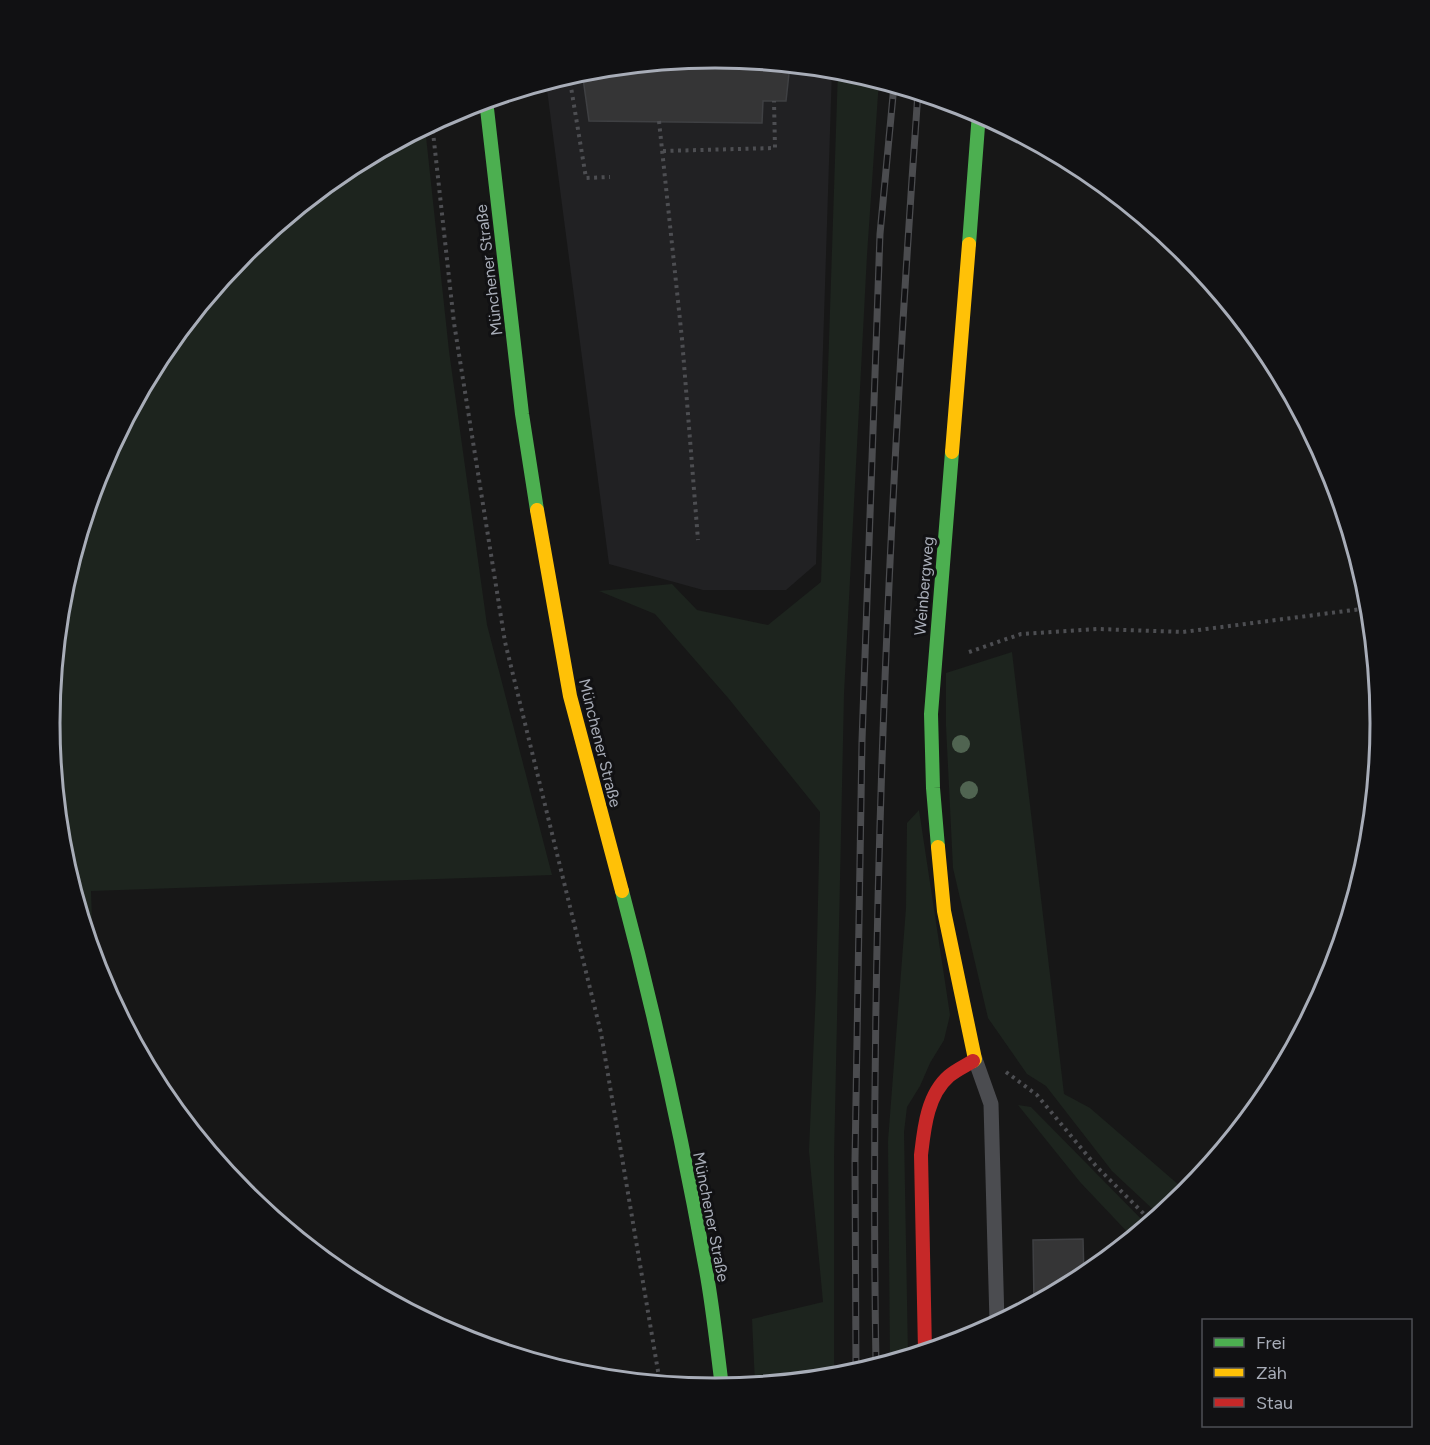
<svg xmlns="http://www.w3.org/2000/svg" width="1430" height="1445" viewBox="0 0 1430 1445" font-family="Figtree,sans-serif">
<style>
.built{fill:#212123}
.green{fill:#1d241e}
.building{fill:#353536;stroke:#3f4043;stroke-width:1.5}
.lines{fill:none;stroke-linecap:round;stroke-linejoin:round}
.path{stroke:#4d4e52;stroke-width:4;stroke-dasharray:3 4.5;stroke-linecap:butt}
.lane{stroke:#4b4c50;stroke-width:15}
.fast{stroke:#4caf50;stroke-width:14}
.slow{stroke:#ffc107;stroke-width:14}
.jam{stroke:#c62828;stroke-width:14}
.rail-casing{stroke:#4b4c4f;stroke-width:7}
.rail{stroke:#111113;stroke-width:4.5;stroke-dasharray:14;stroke-linecap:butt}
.tree{fill:#506451}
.labels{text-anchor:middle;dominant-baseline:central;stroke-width:6;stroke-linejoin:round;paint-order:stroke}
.street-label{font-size:16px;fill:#a8adb8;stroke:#111113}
.rim{fill:none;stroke:#a8adb8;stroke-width:3}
</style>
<rect width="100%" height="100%" fill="#171717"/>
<path class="built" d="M715,57l117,12 -16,495 -30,26h-83l-94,-26 -63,-482 40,-12z"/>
<path class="green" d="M838,69l41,11 -12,175 -23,439 -10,465v217l-79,8 -3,-65 71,-17 -14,-151 7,-161 4,-178 -91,-113 -74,-85 -56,-23 73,-7 25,26 71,15 53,-43z
M425,127l24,224 38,274 65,250 -461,16 2,62 -31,-101 -12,-130 12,-130 38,-124 62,-116 83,-100 101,-83z
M1012,652l52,442 26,14 97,84 -28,23 -47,-44 -66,-85 -19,-12 -39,-56 -35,-150 -7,-142v-53z
M919,810l31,205 -6,25 -14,23 -10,23 -13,21 -3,25 4,224 -18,5 -2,-220 18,-233 1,-85z
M1018,1105l13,2 116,118 -15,12 -52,-55z"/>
<path class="building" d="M715,57l75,7 -4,37h-23l-1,22 -173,-2 -7,-50z
M1083,1239l1,37 -50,27 -1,-63z"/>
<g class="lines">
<path class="path" d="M569,75l17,103 24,-1
M659,121l23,218 16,201
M432,123l22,200 51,319 96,391 59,350
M663,151l112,-3 -1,-47
M969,652l52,-18 77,-5 85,3 186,-24
M1006,1072l31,23 59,71 55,55"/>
<path class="lane" d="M975,1059l16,45 6,218"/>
<path class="fast" d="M486,100l36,314 15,96
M969,244l10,-131
M938,847l-5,-59 -2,-74 21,-262
M622,891c33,124 61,252 84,379 7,38 11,78 16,117"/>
<path class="slow" d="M952,452l17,-208
M537,510l33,186 52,195
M938,847l6,64 31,148 -2,2"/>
<path class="jam" d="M925,1351l-4,-196c3,-26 6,-60 28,-79 7,-6 16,-10 24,-15"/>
<defs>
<path id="rail" d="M876,1366c-7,-425 12,-850 42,-1274
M856,1372l-1,-212 7,-419 18,-507 14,-149"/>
</defs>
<use href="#rail" class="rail-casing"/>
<use href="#rail" class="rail"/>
</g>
<g class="tree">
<circle cx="961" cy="744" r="9"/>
<circle cx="969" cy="790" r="9"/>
</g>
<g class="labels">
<g class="street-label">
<text transform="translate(489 270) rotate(-97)">Münchener Straße</text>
<text transform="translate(924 586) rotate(-85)">Weinbergweg</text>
<text transform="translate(600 743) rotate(76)">Münchener Straße</text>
<text transform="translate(711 1217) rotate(79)">Münchener Straße</text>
</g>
</g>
<path d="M0 0H1430V1445H0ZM60 723a655 655 0 1 1 1310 0a655 655 0 1 1-1310 0Z" fill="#111113" fill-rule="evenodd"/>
<path class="rim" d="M60 723a655 655 0 1 1 1310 0a655 655 0 1 1-1310 0Z"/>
<rect x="1202" y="1319" width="210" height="108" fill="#111113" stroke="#4d4f55" stroke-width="1.5"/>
<rect x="1214" y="1338" width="30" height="9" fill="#4caf50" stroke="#4d4f55" stroke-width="1.5"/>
<text x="1256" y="1349" font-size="18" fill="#a8adb8">Frei</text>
<rect x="1214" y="1368" width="30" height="9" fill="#ffc107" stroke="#4d4f55" stroke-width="1.5"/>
<text x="1256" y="1379" font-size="18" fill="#a8adb8">Zäh</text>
<rect x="1214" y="1398" width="30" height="9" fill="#c62828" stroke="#4d4f55" stroke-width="1.5"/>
<text x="1256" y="1409" font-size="18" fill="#a8adb8">Stau</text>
</svg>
